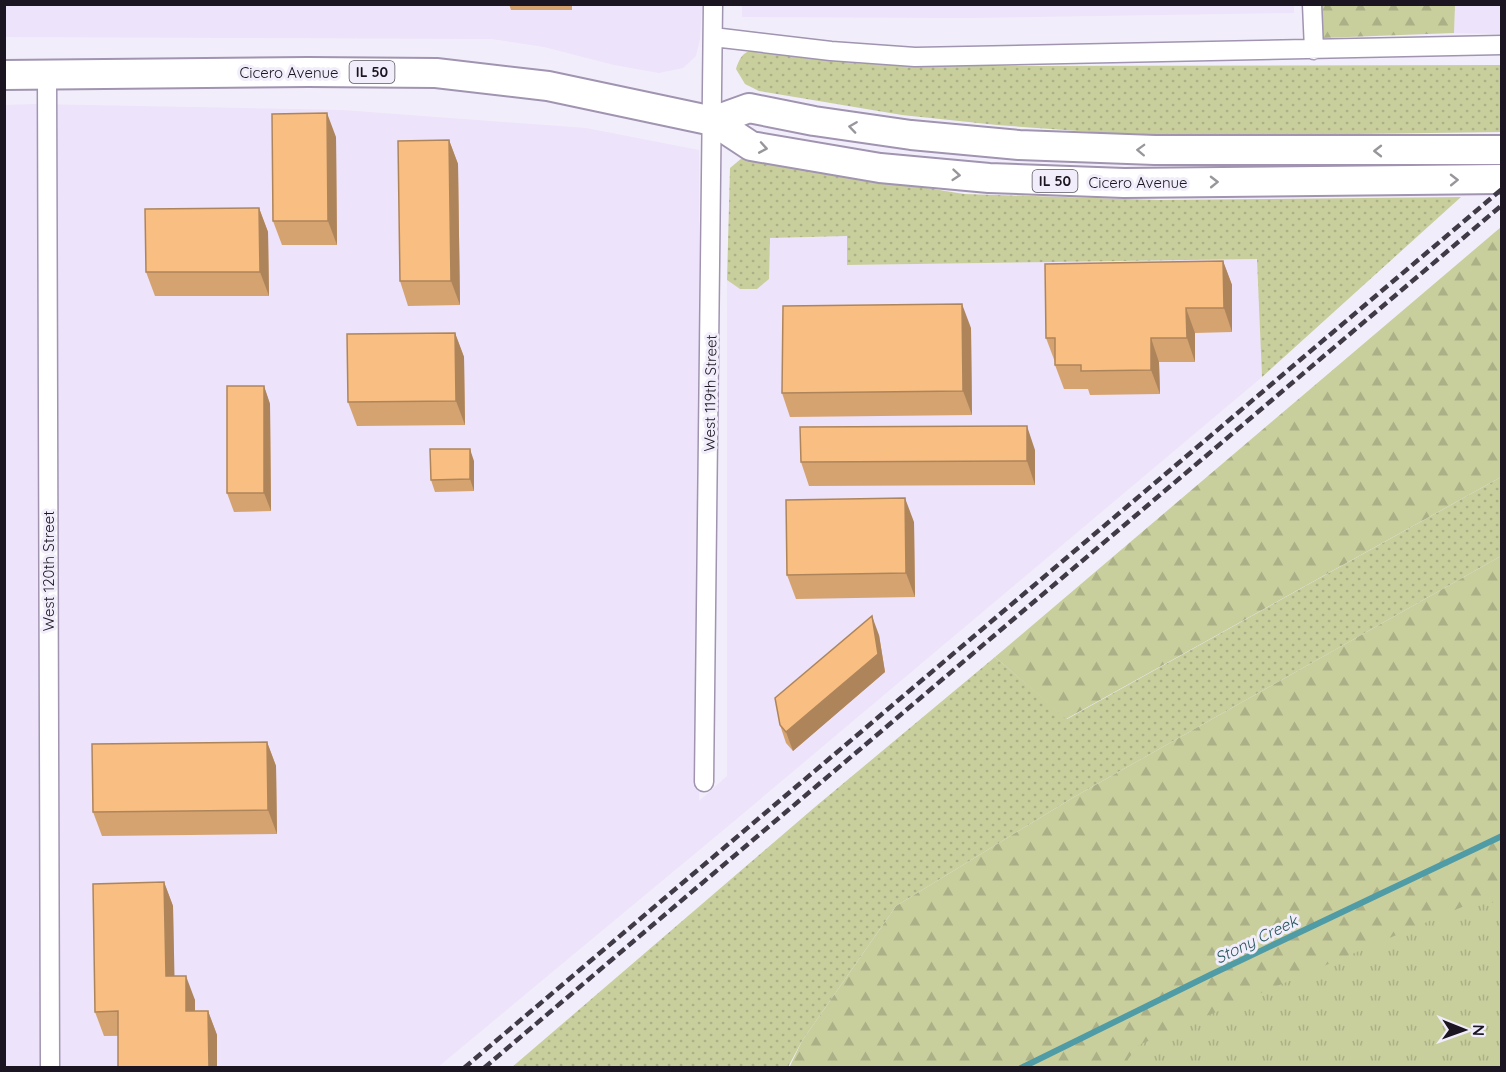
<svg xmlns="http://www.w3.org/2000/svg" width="1506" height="1072" viewBox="0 0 1506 1072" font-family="Quicksand,sans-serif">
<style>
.built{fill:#ede3fa}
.grass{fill:url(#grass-dots)}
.forest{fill:url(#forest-firs)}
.park{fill:url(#park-tufts)}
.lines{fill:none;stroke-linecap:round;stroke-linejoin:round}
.stream{stroke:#4f9ba6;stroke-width:6}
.street-casing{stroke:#a094b1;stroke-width:21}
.primary-casing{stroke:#a094b1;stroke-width:32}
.street{stroke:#fff;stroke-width:18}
.primary{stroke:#fff;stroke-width:28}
.rail{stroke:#3f3a46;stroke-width:4.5;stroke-dasharray:9 4.5;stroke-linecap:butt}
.wall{fill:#d5a370}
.shaded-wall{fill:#ae855b}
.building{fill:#f8be82;stroke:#ae855b;stroke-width:1.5}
.oneway{stroke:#98969b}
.labels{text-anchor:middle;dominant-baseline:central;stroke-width:6;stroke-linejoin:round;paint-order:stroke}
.shield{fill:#f2edfa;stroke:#5b5661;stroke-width:1.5}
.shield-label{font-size:14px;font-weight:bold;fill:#1a1520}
.street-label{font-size:15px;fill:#1a1520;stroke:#f2edfa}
.water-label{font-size:16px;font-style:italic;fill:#26575c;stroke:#f2edfa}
</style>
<defs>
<pattern id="grass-dots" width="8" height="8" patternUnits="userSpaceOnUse" patternTransform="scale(1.5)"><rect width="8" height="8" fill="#c9ce9d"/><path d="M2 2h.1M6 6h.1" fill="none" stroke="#acb087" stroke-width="1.8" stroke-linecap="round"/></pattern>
<pattern id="forest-firs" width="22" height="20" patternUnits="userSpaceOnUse" patternTransform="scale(1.5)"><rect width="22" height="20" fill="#c9ce9d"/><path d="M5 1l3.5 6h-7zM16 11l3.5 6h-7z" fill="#acb087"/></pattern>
<pattern id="park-tufts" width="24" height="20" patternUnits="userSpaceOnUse" patternTransform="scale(1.5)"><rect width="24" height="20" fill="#c9ce9d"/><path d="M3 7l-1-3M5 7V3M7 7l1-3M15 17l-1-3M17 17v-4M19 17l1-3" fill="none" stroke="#acb087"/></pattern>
</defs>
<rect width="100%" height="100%" fill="#f2edfa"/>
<path class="built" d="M5,4l697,1 -2,34 -4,17 -13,12 -24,5 -45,-8 -70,-18 -53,-8 -486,-2z
M742,4h552v9l-330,5 -222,-1z
M1455,5h46v29l-47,-1z
M34,104l308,6 244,18 113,22v651l28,-25v-496l13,9 30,-51 77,-2v29l411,-6 4,118 -535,450 -289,240h-433l-1,-962z"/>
<path class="grass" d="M768,49l84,14 116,3 533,-1v67l-274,4 -121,-3 -109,-8 -95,-10 -143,-24 -14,-7 -9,-15c6,-20 14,-19 32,-20z
M742,158l222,36 195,6 302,-3 -199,180 -5,-118 -410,6v-29l-77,2 -1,41 -12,10h-17l-13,-9 3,-112z
M1501,477v79l-427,241 -178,109 -94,135 -14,26 -277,1 304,-261 180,-150 72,62z"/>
<path class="forest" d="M1321,5h134l-1,28 -132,5z
M1501,227v250l-435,242 -71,-62z
M1501,556v511l-712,1 13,-27 94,-135 178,-109z"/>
<path class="park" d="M1501,902v165h-379l17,-22 330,-141z"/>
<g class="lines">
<path class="stream" d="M1021,1068l191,-94 290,-138"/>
<defs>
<path id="street" d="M1312,4l2,46
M713,37l118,14 84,6 587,-12
M47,75l3,993
M704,782l9,-778"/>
<path id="primary" d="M4,75l304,-3 128,1 112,13 165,35 38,25 129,22 109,10 135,5 378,-4
M713,121l36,-13 65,13 97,14 108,10 136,5h347"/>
</defs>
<use href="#street" class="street-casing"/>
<use href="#primary" class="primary-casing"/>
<use href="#street" class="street"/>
<use href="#primary" class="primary"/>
<path class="rail" d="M464,1068l1038,-879
M484,1068l1018,-863"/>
</g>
<path class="wall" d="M509,4h63v6h-61z
M336,137l1,108h-55l-9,-24z
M449,140l9,24 2,141 -52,1 -8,-25z
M259,208l9,24 1,64h-114l-9,-24z
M1223,261l9,24v47l-37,1v29h-36l1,32 -70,1 -2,-6h-24l-9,-24v-3l-9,-24z
M971,328l1,87 -182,2 -8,-24z
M455,333l9,24 1,68 -108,1 -9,-24z
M264,386l6,18 1,107 -37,1 -7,-19z
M1035,450v35l-226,1 -8,-24z
M474,461v30l-39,1 -4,-12z
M914,522l1,75 -119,2 -9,-24z
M879,635l6,37 -92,79 -7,-8 -6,-18z
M267,742l9,24 1,68 -175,2 -9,-24z
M164,882l9,24 1,70 21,24v11h13l9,24 -113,1 -9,-24z"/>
<path class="shaded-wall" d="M327,113l9,24 1,108 -9,-24z
M449,140l9,24 2,141 -9,-24z
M259,208l9,24 1,64 -9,-24z
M1223,261l9,24v47l-8,-24z
M962,304l9,24 1,87 -9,-24z
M1186,308l9,25v29l-8,-24z
M455,333l9,24 1,68 -9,-24z
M1151,338l8,24 1,32 -9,-24z
M264,386l6,18 1,107 -7,-18z
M1027,426l8,24v35l-8,-24z
M470,449l4,12v30l-4,-12z
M905,498l9,24 1,75 -9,-24z
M872,616l7,19 6,37 -92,79 -7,-19z
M267,742l9,24 1,68 -9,-24z
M164,882l9,24 2,94 -9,-24z
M186,976l9,24v35l-9,-24z
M208,1011l9,24v33h-8z"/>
<path class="building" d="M327,113l1,108h-55l-1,-107z
M449,140l2,141h-51l-2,-140z
M259,208l1,64h-114l-1,-63z
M1223,261l1,47h-38l1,30h-36v32l-70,1v-6h-26v-27h-9l-1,-74z
M962,304l1,87 -181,2 1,-87z
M455,333l1,68 -108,1 -1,-68z
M227,386h37v107h-37z
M1027,426v35l-226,1 -1,-35z
M430,449h40v30l-39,1z
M905,498l1,75 -119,2 -1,-75z
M872,616l6,38 -92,78 -6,-7 -5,-27z
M267,742l1,68 -175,2 -1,-68z
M164,882l2,94h20v35h22l1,57h-91v-57l-23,1 -2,-128z"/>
<defs><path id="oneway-chevron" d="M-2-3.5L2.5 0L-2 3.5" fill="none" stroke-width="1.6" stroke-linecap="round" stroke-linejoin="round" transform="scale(1.5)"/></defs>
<g class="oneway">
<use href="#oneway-chevron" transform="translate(853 127) rotate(-172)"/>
<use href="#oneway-chevron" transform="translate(763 148) rotate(10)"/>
<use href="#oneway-chevron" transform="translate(1141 150) rotate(-178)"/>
<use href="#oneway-chevron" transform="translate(1378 151) rotate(-180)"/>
<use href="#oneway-chevron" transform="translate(956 175) rotate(5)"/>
<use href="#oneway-chevron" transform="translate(1454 180) rotate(-1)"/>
<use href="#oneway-chevron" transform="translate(1214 182) rotate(-1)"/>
</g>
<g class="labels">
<g class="shield">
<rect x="349.5" y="61" width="45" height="22" rx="4.5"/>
<rect x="1032.5" y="170" width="45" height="22" rx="4.5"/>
</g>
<g class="shield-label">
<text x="372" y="72">IL 50</text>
<text x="1055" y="181">IL 50</text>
</g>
<g class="street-label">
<text x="289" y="72">Cicero Avenue</text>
<text x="1138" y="182">Cicero Avenue</text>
<text transform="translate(710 393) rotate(-89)">West 119th Street</text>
<text transform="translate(48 571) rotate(-90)">West 120th Street</text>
</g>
<g class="water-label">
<text transform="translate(1256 939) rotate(-26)">Stony Creek</text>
</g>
</g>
<rect width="1506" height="1072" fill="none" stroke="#1a1520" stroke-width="12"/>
<g transform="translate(1464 1030) rotate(91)" stroke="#f2edfa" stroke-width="4.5" paint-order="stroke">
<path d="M0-4.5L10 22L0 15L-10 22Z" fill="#1a1520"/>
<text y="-9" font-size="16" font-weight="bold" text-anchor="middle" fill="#1a1520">N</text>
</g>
</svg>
